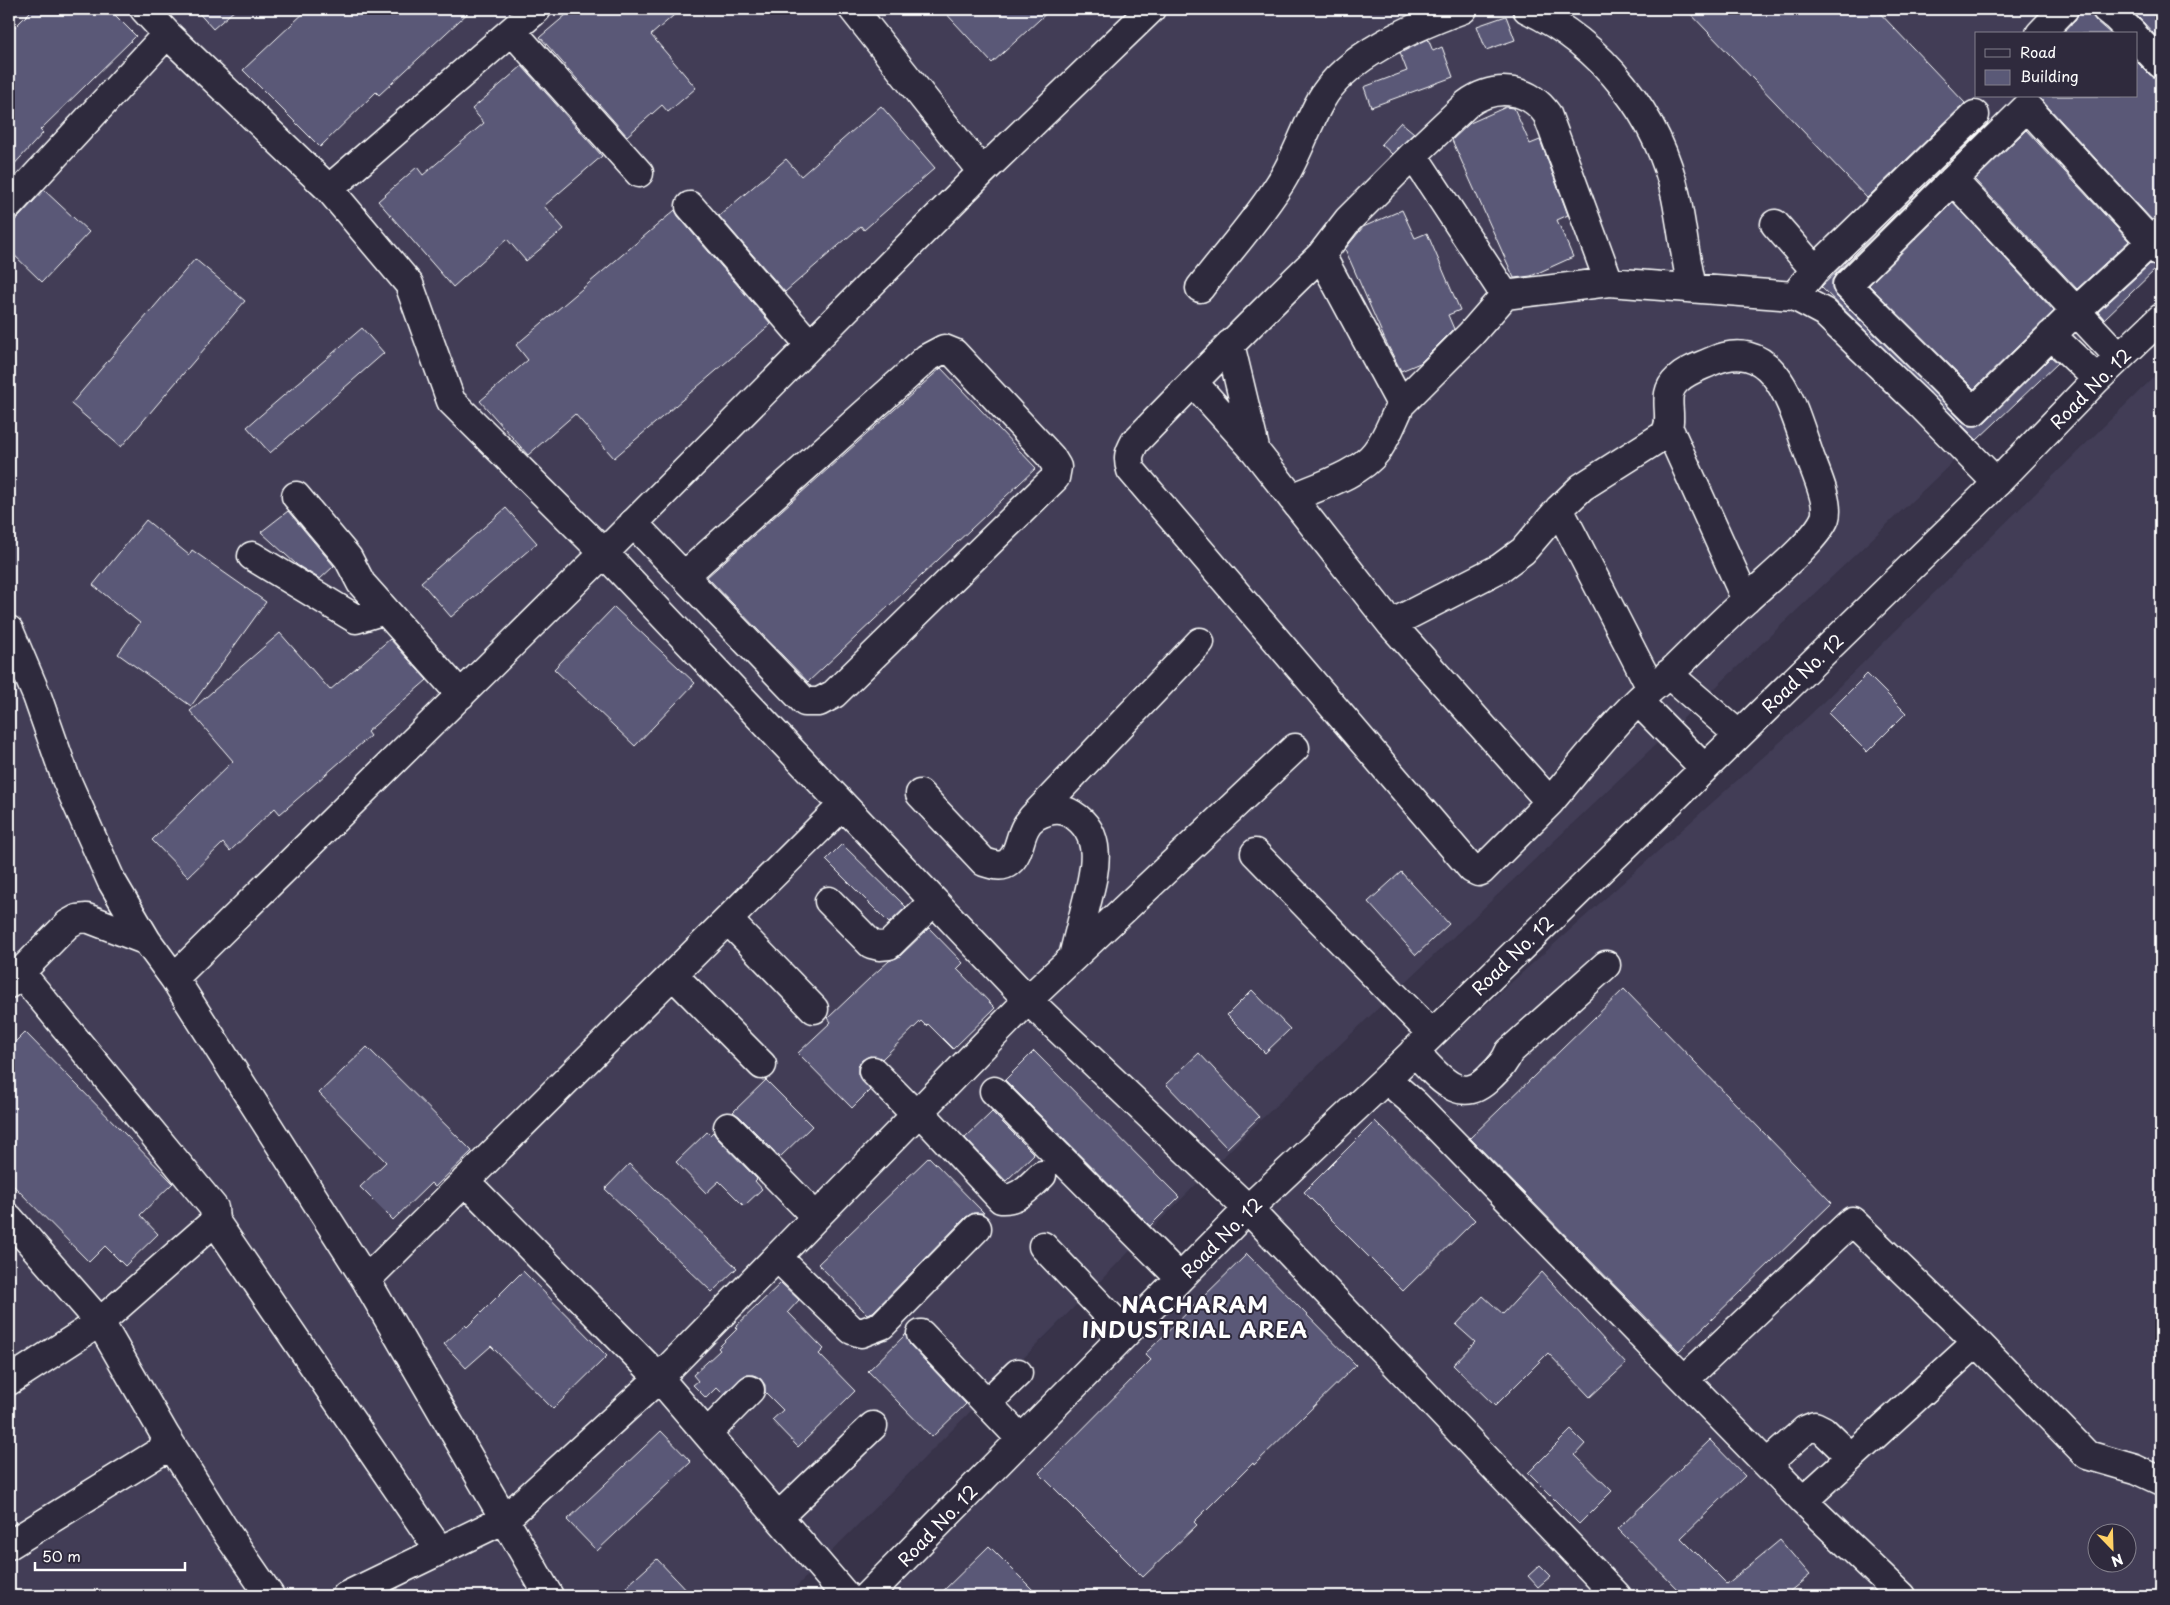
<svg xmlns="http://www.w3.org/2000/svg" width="2170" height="1605" viewBox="0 0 2170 1605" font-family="'Playpen Sans',sans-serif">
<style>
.built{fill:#423e57;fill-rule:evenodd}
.building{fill:#5a5977;stroke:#fff}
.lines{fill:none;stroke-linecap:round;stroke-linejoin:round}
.minor-casing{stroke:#fff;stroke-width:31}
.minor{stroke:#2f2a3d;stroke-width:28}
.labels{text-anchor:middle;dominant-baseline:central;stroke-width:4;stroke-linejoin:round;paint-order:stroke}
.street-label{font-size:18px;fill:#fff;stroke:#2f2a3d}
.district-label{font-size:22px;font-weight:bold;letter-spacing:1px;fill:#fff;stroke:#2f2a3d}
</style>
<rect width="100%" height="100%" fill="#383349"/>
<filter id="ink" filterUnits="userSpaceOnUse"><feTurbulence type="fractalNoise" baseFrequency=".02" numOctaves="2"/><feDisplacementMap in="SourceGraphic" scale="10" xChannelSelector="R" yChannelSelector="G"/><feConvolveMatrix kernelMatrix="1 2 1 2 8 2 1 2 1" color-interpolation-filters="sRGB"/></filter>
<g filter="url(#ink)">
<path class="built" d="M9,9h2152v255l-913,868 -461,464h-778zM1976,34h160v62h-160z
M2161,370v1226h-1284l379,-385 552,-494zM2098,1532h30v30h-30z"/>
<path class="building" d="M33,9h76l27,27 -96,94 3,3 -34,37v-137z
M195,9h41l-23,20z
M308,9h164l-93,86 -3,-3 -56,55 -77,-77z
M573,9h108l-30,26 45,53 -28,24 -6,-7 -35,31 -87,-99z
M942,9h109l-59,54z
M1686,9h190l89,94 -98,95z
M2079,9h12l1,6 4,6 15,13h-49l14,-15z
M2130,9h31v33l-17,-19z
M1506,16l9,24 -29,10 -9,-24z
M1428,39l5,12 9,-4 11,30 -82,30 -7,-20 43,-16 -7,-18z
M2136,61l14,14 11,4v138l-9,3 -114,-124h98z
M522,66l80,90 -58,50 20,23 -38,32 -19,-22 -54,48 -75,-86 39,-34 6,8 61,-52 -12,-14z
M881,106l54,62 -71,62 -3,-4 -76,66 -66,-76 67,-57 15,17z
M1506,107l8,1 16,36 10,-4 28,75 -11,5 16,37 -42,19 -17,2 -62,-138 18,-17z
M1401,122l13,11 -22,21 -11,-10z
M2026,130l103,111 -52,48 -102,-109z
M1960,152l-124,122 -4,6v9l4,7 127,126 7,4h7l8,-4 66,-65 7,6 -81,77 -156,-153z
M44,190l45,42 -47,50 -33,-32v-25l11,-9z
M1953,202l101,109 -80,78 -105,-104z
M675,210l3,6 93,108 -157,134 -39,-44 -47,41 -48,-54 48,-41 -12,-15z
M1402,210l13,28 12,-5 33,77 -12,5 6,14 -34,34 -19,8 -16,-31 -40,-91 18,-22z
M195,259l50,42 -124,146 -50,-43z
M2150,264l7,4 -53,51 -6,-7z
M362,328l22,25 -114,100 -23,-26z
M941,368l95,100 -228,214 -101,-105z
M506,508l31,35 -86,74 -30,-35z
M288,511l46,55 -14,13 -23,-14 -36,-33z
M146,520l43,35 3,-5 74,52 -75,104 -73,-52 22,-31 -47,-38z
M614,607l81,76 -60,63 -81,-77z
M280,633l50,57 60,-51 37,41 -60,52 3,4 -90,78 -5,-6 -45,43 -7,-8 -35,34 -36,-37 81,-79 -43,-50z
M1867,674l39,39 -39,39 -39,-39z
M842,844l64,63 -17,16 -63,-63z
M1401,872l48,52 -33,31 -48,-53z
M929,928l34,35 -6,6 38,39 -42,41 -25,-25 -2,2 -5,-5 -39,38 -12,-3 -8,4 -4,6v8l12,16 -18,18 -54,-55 33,-31 -3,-4 43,-41 18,-16 11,-5z
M1624,989l208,214 -153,148 -209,-213z
M1252,990l38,39 -25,24 -38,-38z
M25,1032l148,151 -33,32 18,19 -33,32 -20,-20 -16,16 -80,-81v-133z
M367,1047l105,104 -37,36 -4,-4 -38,37 -33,-33 26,-25 -67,-69z
M1034,1051l145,146 -29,29 -145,-146z
M1199,1053l60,64 -32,31 -61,-64z
M766,1080l46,46 -32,31 -41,-41 -6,-4z
M992,1112l42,42 -28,27 -41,-43z
M1375,1121l100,99 -72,71 -99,-99z
M707,1132l3,3 3,-3 4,6 40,41 -2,2 7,8 -18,17 -25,-25 -13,12 -30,-31z
M929,1157l55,56h-11l-7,4 -93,95 -6,2 -49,-50z
M629,1164l108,104 -25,24 -107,-103z
M1247,1254l109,111 -102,100 -1,-2 -59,59 3,3 -54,52 -104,-104 112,-113 -6,-6z
M523,1271l84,85 -54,53 -62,-63 -25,22 -22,-24 21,-19 2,2z
M1542,1272l84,92 -36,33 -42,-44 -53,53 -42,-41 22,-23 -19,-17 27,-29 20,18z
M781,1283l18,17 -11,12 36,37 -5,5 36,37 -57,56 -26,-27 11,-10 -18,-18v-7l-4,-6 -8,-4h-8l-21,19 -7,-7 -11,11 -13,-13 5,-4 -5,-6 27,-25 -2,-2 19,-19 -2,-2z
M906,1334l4,11 56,59 -34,33 -64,-66z
M1571,1430l14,14 -10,11 37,36 -33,33 -51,-51z
M661,1431l30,31 -94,89 -30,-31z
M1710,1440l35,36 -64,62 46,46 53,-44 30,35 -26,21h-100l-66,-67z
M989,1546l50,50h-101z
M657,1559l35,37h-76z
M1540,1565l11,11 -13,11 -10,-11z"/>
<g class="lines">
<defs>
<path id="minor" d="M144,9l23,25 162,155 80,95 42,117 153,152 424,447 220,209 369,387
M853,9l129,163
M1527,9c75,35 132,107 149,188 6,30 9,60 16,90
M2106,9l10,8 17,17
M512,31l127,142
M2040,34l24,-25
M2136,38l25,26
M1413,155l-65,65 -27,35 80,149 70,-70 34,-39 104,-13 185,14 30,16 96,92 77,79
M1953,180l166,177
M329,189l208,-180
M9,205l158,-171
M690,206l120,139
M1775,224l40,46
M2161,232l-10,10 -75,69 -102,100 -127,-126 180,-178 124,135 10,11
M1200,288c26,-34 56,-67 79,-103 18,-27 26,-57 42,-85 25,-45 95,-74 142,-91
M1505,295l-92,-140 54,-51c26,-19 60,-18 80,10l62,168
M1794,296l21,-26 160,-155
M2051,335l46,44
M1230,344l25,104
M1193,382l63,70 135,172 159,178 -69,69 -3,1 -6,-3 -341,-399c-4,-12 -2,-17 4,-28 61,-63 123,-126 186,-187
M1669,429l77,171
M296,496l52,62 13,25 100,112
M1292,498c25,-11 68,-24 84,-46 11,-14 17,-32 25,-48
M1559,509l92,179
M633,523l172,179h14l15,-8 221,-216 2,-11 -6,-10 -97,-104 -10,-4 -17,9 -243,218
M252,556l104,63 29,-9
M1391,624l109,-56 23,-17 36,-42 23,-22 82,-52c13,-17 -5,-39 13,-55 9,-9 22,-13 33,-18 67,-30 83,48 100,95 5,14 20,46 15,61 -9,23 -59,63 -78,81 -27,24 -51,49 -76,73 -11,10 -22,18 -32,28 -32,31 -60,68 -89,102
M9,630l28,66 29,83 45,101 36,61 27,37 192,302 183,316
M1668,674l70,60
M1638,701l66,67
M920,794l64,68c9,3 18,6 25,0 14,-11 8,-34 27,-46 11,-6 25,-9 36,-2 34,21 22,59 14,91 -4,17 -9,35 -13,52
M1032,818l168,-176
M1255,853l177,181
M829,901l42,43 8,2 10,-1 45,-44
M728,920l86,89
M673,975l89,90
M174,978l430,-425 378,-381 169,-163
M9,984l59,-60 9,-5 10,-1 60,23
M1414,1051c22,22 45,58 76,26 8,-8 15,-14 19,-25l97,-87
M873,1071l43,44
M1386,1079l29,25 388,397 99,95
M994,1091l186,187
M919,1111l82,88c18,1 29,-13 41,-24
M728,1127l88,90
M465,1181l194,197 187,218
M9,1218l91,104 65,113v7l-4,9 -152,94
M215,1221l225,330
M1043,1246l83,87
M777,1257l75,73 9,3 21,-8 95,-97
M366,1280l477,-475
M921,1334l100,105
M1685,1379l167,-158 125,121 110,113 48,14 26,12
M9,1381l91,-59 115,-101 -1,-13 -194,-236
M987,1403l31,-30
M707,1434l43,-44
M165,1435l57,91 48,70
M1767,1464l38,-34 10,-4 8,4 28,27
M1803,1501l174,-159
M778,1517l95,-91
M346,1596l159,-77 154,-141 369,-378 267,-252
M867,1596l381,-387 138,-130 599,-584 112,-116 64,-61"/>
</defs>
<use href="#minor" class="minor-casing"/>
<use href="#minor" class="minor"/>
</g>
</g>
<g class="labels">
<g class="street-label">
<text transform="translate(2090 388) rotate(-45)">Road No. 12</text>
<text transform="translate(1802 673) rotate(-44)">Road No. 12</text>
<text transform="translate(1512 955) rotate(-44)">Road No. 12</text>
<text transform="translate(1221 1237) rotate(-45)">Road No. 12</text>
<text transform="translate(937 1525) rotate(-46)">Road No. 12</text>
</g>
<g class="district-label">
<text x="1195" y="1303">NACHARAM<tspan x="1195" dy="25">INDUSTRIAL AREA</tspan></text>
</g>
</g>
<rect width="2170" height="1605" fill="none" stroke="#2f2a3d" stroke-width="30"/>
<rect x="15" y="15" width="2140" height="1575" fill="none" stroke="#fff" stroke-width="2" filter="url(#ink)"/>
<rect x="1975" y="32" width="162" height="65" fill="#2f2a3d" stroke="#827f8b"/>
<rect x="1985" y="49" width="25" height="8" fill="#2f2a3d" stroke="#827f8b"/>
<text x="2020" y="58" font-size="15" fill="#ffffff">Road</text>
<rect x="1985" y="70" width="25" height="15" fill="#5a5977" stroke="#827f8b"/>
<text x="2020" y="82" font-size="15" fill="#ffffff">Building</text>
<g transform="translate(2112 1548) rotate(157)"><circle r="24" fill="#2f2a3d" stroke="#827f8b"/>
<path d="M0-4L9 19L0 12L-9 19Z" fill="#ffd166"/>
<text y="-8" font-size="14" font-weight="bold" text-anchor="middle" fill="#ffffff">N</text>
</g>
<path d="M35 1562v8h150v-8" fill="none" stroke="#ffffff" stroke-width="2.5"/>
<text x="42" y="1562" font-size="15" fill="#ffffff" stroke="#2f2a3d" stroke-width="4" paint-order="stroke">50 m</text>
</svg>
